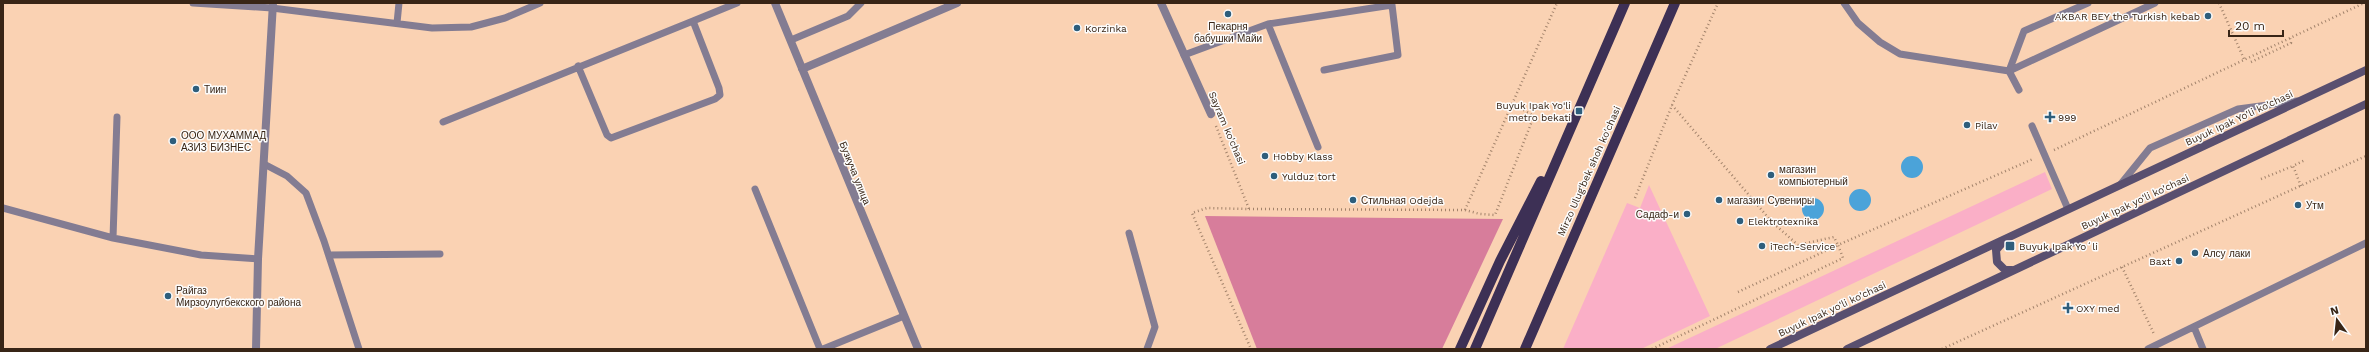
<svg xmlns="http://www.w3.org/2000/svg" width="2369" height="352" viewBox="0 0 2369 352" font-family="'Work Sans',sans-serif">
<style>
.green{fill:#faafc7}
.forest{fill:#d77d9b}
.water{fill:#4ba3d9}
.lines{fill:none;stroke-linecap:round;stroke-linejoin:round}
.path{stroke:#a2836b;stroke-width:2.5;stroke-dasharray:1 3;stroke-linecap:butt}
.service{stroke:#837c92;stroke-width:7}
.minor{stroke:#837c92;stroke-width:8}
.tertiary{stroke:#837c92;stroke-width:8}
.secondary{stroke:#594f6f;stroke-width:8}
.primary{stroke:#3d3055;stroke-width:10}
.poi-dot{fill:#2e5e7c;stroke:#fcfcfc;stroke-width:1.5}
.labels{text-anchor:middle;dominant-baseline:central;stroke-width:3;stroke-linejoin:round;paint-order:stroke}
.poi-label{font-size:10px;fill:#382516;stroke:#fcfcfc;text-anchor:start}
.street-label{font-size:10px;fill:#382516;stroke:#fcfcfc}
</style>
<rect width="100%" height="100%" fill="#fad2b3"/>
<path class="green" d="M2045,172l7,17 -337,160h-49z
M1649,185l61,131 -69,33h-78l64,-146 13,5z"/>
<path class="forest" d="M1205,216l298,3 -61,130h-185z"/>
<path class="water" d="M1901 167a11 11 0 1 1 22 0a11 11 0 1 1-22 0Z
M1849 200a11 11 0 1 1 22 0a11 11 0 1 1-22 0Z
M1802 209a11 11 0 1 1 22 0a11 11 0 1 1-22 0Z"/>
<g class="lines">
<path class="path" d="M2219,3l25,56
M2251,62l40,-19 -1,-5
M1672,105l100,117 26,23 36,-8 4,8 -100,47
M1216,126l33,83 -42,-1 -15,5 59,136
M2054,150l310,-147
M2261,179l32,-13
M2301,186l-8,-20 12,-6
M1635,198l37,-93 46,-102
M1249,209l216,1 15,4 15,1 39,-99 -21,-12
M1465,210l92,-207
M2122,267l32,67
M1652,349l191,-91 -5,-13 195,-86
M1942,349l424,-193"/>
<path class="service" d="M193,3l79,5 160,20 39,-1 34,-9 35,-15
M1844,3l14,20 22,19 20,12 109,17 15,-40 64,-28
M397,23l2,-20
M1268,24l50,123
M791,40l57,-24 13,-13
M1184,55l84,-31 124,-19 -1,-2
M578,66l29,69 4,3 104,-39 5,-4 -1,-7 -26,-67 44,-18
M1324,70l74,-15 -6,-50
M2019,90l-10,-19 146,-68
M443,122l250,-101
M2032,126l36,83
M264,164l23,12 19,17 18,48 35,108
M2120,185l30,-37 88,-39 59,-8
M755,189l65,160
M3,208l110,30 88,17 57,4
M1129,233l26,94 -8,22
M113,238l4,-121
M329,255l111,-1
M2194,327l9,22
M823,349l81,-33
M2148,349l218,-106"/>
<path class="minor" d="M775,3l143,346
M1161,3l50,111
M802,69l155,-66"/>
<path class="tertiary" d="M256,349l2,-90 15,-256"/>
<path class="secondary" d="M2004,241l-8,9 1,12 8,8h7
M1770,349l596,-279
M1847,349l519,-245"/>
<path class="primary" d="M1460,349l40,-88 41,-80
M1475,349l150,-346
M1525,349l150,-346"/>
</g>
<g class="poi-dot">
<circle cx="1228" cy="14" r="4"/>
<circle cx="2208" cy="16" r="4"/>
<circle cx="1077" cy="28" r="4"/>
<circle cx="196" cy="89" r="4"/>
<rect x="1575" y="107" width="8" height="8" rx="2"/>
<path d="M2048 111h4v4h4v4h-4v4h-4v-4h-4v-4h4z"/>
<circle cx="1967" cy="125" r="4"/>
<circle cx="173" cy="141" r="4"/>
<circle cx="1265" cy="156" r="4"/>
<circle cx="1771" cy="175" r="4"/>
<circle cx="1274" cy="176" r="4"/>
<circle cx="1353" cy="200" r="4"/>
<circle cx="1719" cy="200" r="4"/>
<circle cx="2298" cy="205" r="4"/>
<circle cx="1687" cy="214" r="4"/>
<circle cx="1740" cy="221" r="4"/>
<circle cx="1762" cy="246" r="4"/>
<rect x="2005" y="241" width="10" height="10" rx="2"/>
<circle cx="2195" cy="253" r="4"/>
<circle cx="2179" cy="261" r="4"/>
<circle cx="168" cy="296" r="4"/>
<path d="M2066 302h4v4h4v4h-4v4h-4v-4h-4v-4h4z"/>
</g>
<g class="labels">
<g class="poi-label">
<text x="2200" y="16" text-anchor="end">AKBAR BEY the Turkish kebab</text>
<text x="1228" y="26" text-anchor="middle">Пекарня<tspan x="1228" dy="12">бабушки Майи</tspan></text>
<text x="1085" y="28">Korzinka</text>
<text x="204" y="89">Тиин</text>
<text x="1571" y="105" text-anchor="end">Buyuk Ipak Yo'li<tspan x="1571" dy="12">metro bekati</tspan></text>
<text x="2058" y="117">999</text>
<text x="1975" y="125">Pilav</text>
<text x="181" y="135">ООО МУХАММАД<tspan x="181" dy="12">АЗИЗ БИЗНЕС</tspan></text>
<text x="1273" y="156">Hobby Klass</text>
<text x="1779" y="169">магазин<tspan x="1779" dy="12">компьютерный</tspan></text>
<text x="1282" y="176">Yulduz tort</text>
<text x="1361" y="200">Стильная Odejda</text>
<text x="1727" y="200">магазин Сувениры</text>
<text x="2306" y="205">Утм</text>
<text x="1679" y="214" text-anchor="end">Садаф-и</text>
<text x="1748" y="221">Elektrotexnika</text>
<text x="1770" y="246">iTech-Service</text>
<text x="2019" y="246">Buyuk Ipak Yoʻli</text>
<text x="2203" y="253">Алсу лаки</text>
<text x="2171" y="261" text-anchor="end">Baxt</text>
<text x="176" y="290">Райгаз<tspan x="176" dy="12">Мирзоулугбекского района</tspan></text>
<text x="2076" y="308">OXY med</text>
</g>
<g class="street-label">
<text transform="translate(2239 118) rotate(-25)">Buyuk Ipak Yo'li ko'chasi</text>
<text transform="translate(1227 128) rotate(67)">Sayram ko'chasi</text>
<text transform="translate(1589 171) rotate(-66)">Mirzo Ulug'bek shoh ko'chasi</text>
<text transform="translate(855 173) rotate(68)">Бузкуча улица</text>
<text transform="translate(2135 202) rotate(-25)">Buyuk Ipak yo'li ko'chasi</text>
<text transform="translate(1832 309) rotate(-25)">Buyuk Ipak yo'li ko'chasi</text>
</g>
</g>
<rect width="2369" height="352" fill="none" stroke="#382516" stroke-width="8"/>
<g transform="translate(2337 320) rotate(345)" stroke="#fcfcfc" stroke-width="3" paint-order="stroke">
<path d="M0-3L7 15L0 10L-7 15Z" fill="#382516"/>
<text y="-6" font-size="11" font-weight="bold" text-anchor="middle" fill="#382516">N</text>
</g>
<path d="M2229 30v6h54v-6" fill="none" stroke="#382516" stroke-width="2"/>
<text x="2235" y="30" font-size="12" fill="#382516" stroke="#fcfcfc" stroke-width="3" paint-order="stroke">20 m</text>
</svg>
